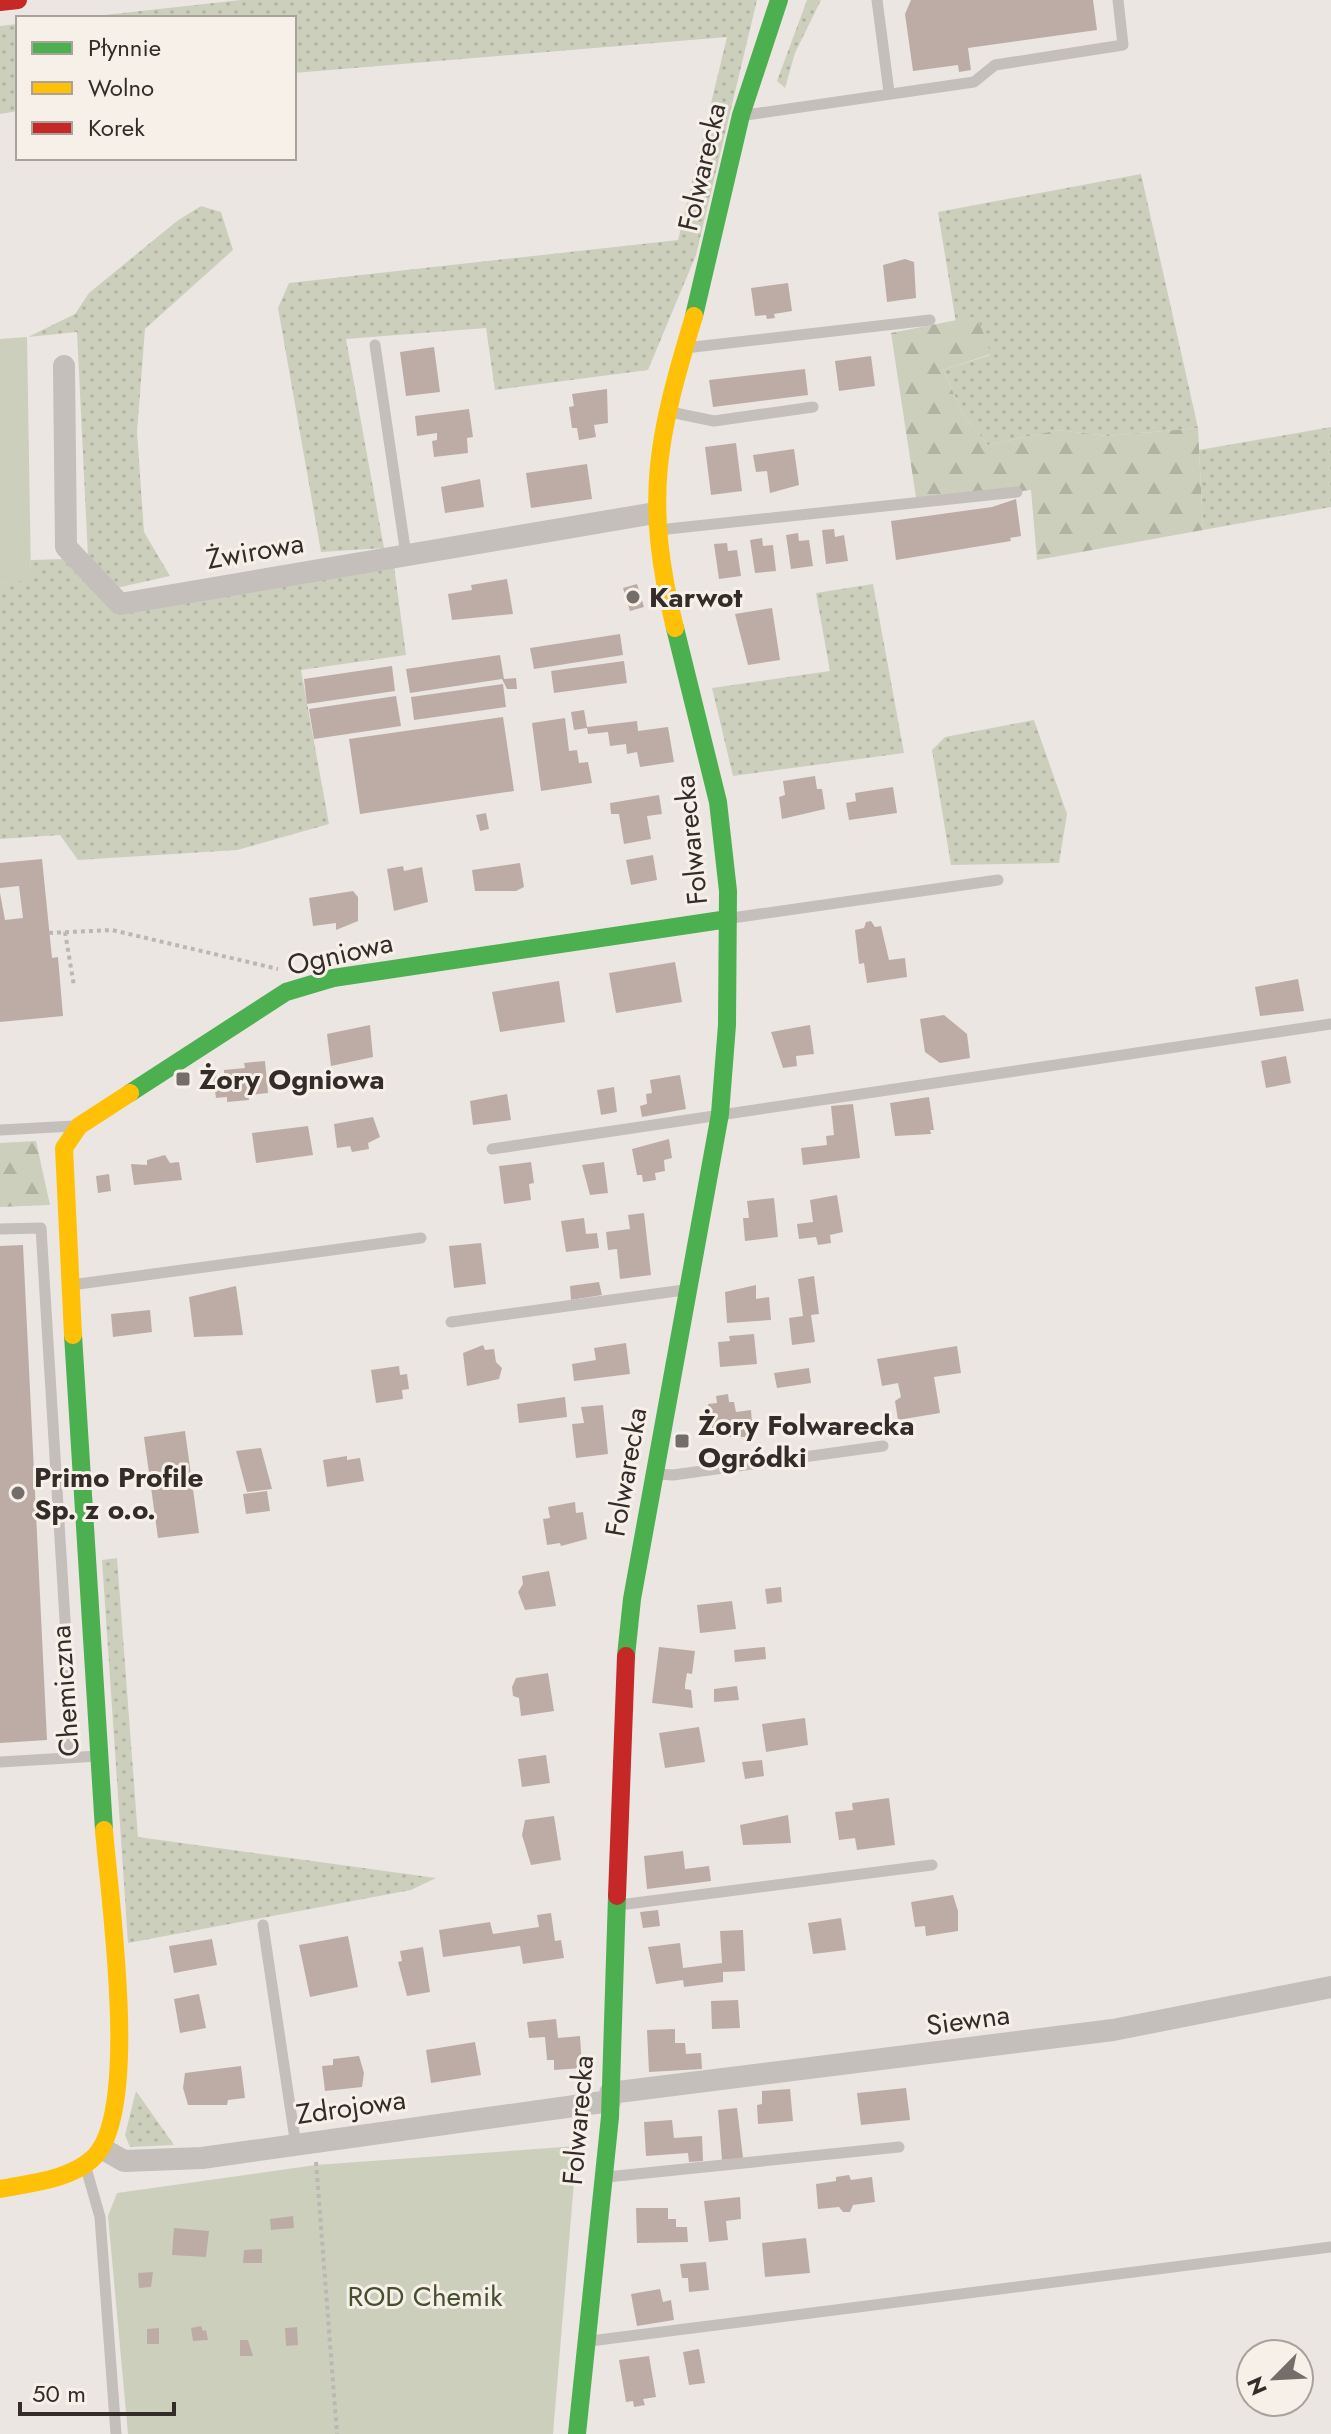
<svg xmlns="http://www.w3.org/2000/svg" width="1331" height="2434" viewBox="0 0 1331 2434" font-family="Jost,sans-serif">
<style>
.grass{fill:url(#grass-dots)}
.forest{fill:url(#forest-firs)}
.garden{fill:#cdcfbd}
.building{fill:#bdaca6}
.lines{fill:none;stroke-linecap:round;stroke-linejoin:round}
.path{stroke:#bdb7b3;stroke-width:4;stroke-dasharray:4 4;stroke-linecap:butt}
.lane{stroke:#c4bfbb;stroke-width:11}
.street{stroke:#c4bfbb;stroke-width:22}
.fast{stroke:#4caf50;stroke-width:18}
.slow{stroke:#ffc107;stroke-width:18}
.jam{stroke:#c62828;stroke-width:18}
.poi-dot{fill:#746d6a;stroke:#f7f0e9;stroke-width:3}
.labels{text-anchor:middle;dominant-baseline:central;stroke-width:6;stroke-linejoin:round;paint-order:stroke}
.street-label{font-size:28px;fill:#342c29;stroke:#f7f0e9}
.poi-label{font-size:28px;font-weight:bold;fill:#342c29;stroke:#f7f0e9;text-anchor:start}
.park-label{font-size:28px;fill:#455030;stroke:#f7f0e9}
</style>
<defs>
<pattern id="grass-dots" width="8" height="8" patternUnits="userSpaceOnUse" patternTransform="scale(2)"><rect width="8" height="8" fill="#cdcfbd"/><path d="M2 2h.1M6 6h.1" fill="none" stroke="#b1b2a2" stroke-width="1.8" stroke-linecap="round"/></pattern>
<pattern id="forest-firs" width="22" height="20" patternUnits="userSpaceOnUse" patternTransform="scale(2)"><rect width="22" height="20" fill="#cdcfbd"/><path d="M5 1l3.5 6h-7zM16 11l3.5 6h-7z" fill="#b1b2a2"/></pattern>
</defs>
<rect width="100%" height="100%" fill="#ebe6e2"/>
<path class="grass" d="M241,0h516l-61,255 -48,115 -153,20 -9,-62 -140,11 38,209 -63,4 -43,-244 11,-25 389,-43 49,-203 -433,36v-55h-217z
M807,0h14l-26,53 -10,35 -8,-7z
M18,24v87l-18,3v-88z
M1141,174l57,254 -91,8 -49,-6 -70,15 -24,-29 -21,-46 47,-15 -34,-32 -18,-111z
M201,206l20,6 12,38 -88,79 -8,103 7,100 26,44 -54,12 -28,-31 -11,-225 -49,5 47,-23 14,-21 88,-72z
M1331,427v80l-128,23 -4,-80z
M64,559l53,56 277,-49 12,89 -105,15 28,154 -92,26 -159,10 -18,-25 -60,4v-256l30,-4 1,-19z
M873,584l31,169 -171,23 -21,-88 118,-17 -14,-78z
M1034,720l33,94 -8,49 -108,2 -19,-115 13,-13z
M117,1558l21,279 298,41 -25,12 -283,53 -26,-383z
M136,2091l38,54 -44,2 -5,-12z"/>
<path class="forest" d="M977,316l14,38 -48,16 21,46 24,29 70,-15 49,6 91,-8 5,102 -166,30 -6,-70 -114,14 -26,-171z
M36,1141l14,64 -50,2v-64z"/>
<path class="garden" d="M27,337l4,243 -31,3v-244z
M577,2146l-24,288h-425l-20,-218 9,-23 199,-28z"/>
<path class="building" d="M911,0h182l4,30 -129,18 3,22 -12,2 -1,-7 -45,6 -8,-57z
M905,259l9,3 2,36 -29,4 -4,-37z
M788,283l4,28 -18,3 1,4 -8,1 -1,-4 -11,1 -4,-28z
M434,347l6,45 -34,4 -6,-44z
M871,356l4,30 -36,5 -4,-30z
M805,369l3,26 -95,12 -4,-27z
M607,389l1,34 -14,2 2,12 -17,3 -2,-12h-5l-3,-21 5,-1 -2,-12z
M469,409l4,28 -6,1 1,15 -34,4 -2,-16 5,-1v-7l-20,3 -2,-20z
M736,443l6,48 -31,4 -6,-48z
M794,449l5,36 -29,8 -3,-22 -11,1 -3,-17z
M587,464l5,35 -61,9 -5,-35z
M480,479l4,28 -39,6 -4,-26z
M1016,499l5,37 -11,2 1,3 -115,19 -5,-39 101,-14z
M834,529l1,8 9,-2 4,26 -22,3 -4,-34z
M798,533l1,8 10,-1 4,26 -22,3 -5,-34z
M762,538l1,8 10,-1 3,26 -21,2 -5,-33z
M727,543l1,8 9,-1 4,26 -22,3 -5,-35z
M507,579l6,35 -61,6 -4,-26 24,-4 -1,-5z
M637,584l7,23 -14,4 -7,-23z
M772,608l8,52 -32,5 -13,-51z
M620,634l3,21 -89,14 -4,-21z
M500,655l4,24 12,-1 1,11h-10l-5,-10 -92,14 -4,-24z
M624,661l3,22 -73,10 -3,-22z
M392,666l3,25 -88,13 -3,-25z
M503,684l3,23 -92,13 -3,-23z
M396,696l5,30 -87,13 -5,-30z
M584,710l3,17 50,-6 1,10 30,-4 6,35 -34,5 -3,-15 -10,2 -1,-10 -16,2 -2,-14 -20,2 -1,-6 -13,2 -3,-18z
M503,717l11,74 -154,23 -11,-75z
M565,718l4,33 8,-1 2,13 9,-1 4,21 -51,8 -9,-68z
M815,776l2,13h5l3,20 -43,10 -3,-22 6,-2 -2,-14z
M893,787l4,26 -48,7 -3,-17 10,-2 -1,-8z
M659,795l3,19 -15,2 4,23 -27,5 -5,-30h-8l-1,-11z
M486,813l3,16 -9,2 -4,-16z
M653,855l4,25 -26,5 -5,-25z
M42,859l10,99 6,-1 5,59 -63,6v-129l5,27 18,-2 -4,-32 -19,2v-25z
M520,863l4,24 -8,4h-41l-3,-21z
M403,866l1,5 18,-4 6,35 -34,9 -7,-42z
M353,891l5,6v24l-22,9v-7l-23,3 -4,-28z
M871,921l4,6 6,-1 8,34 16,-2 2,19 -40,6 -3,-20 -5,1 -4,-34 9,-2 2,-6z
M675,962l7,40 -66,11 -7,-40z
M1298,979l6,32 -44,5 -5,-29z
M559,981l6,41 -65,10 -8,-40z
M944,1015l23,19 3,24 -30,5 -15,-11 -5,-33z
M370,1025l3,32 -42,9 -4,-32z
M810,1025l4,29 -18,2 1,10 -14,2 -12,-36z
M1286,1056l5,27 -25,5 -5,-27z
M265,1061l3,32 -20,2 1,5 -22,2v-5l-11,1 -3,-22 11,-1v-5l21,-2 -1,-5z
M680,1075l6,34 -44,8 -2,-11 7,-2 -1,-10 6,-1 -2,-13z
M614,1087l3,25 -16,3 -4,-25z
M507,1094l4,26 -38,5 -3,-24z
M929,1097l5,33h-4l1,4 -36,2 -5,-33z
M853,1104l7,54 -57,7 -2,-17 26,-3 -1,-9 8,-1 -3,-29z
M373,1117l7,20 -12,6 1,6 -17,3 -2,-6 -13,2 -3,-24z
M308,1126l5,29 -57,8 -4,-30z
M669,1139l3,19 -8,2 1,11 -10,2 1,7 -13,2 -1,-7h-5l-5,-26z
M165,1155l5,8 9,-1 3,18 -48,5 -3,-21 16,1v-5z
M531,1162l3,21 -5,1 2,16 -27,4 -5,-38z
M604,1162l4,31 -18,2 -8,-30z
M109,1174l2,17 -13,2 -2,-17z
M837,1195l6,37 -13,3 1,8 -13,2 -2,-8 -17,2 -2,-15 16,-2 -3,-22z
M774,1198l4,39 -33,4 -2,-23h6l-2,-17z
M644,1213l7,62 -31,4 -3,-30 -9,1 -2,-18 24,-3 -2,-14z
M584,1218l2,16 11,-1 2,15 -33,4 -5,-31z
M481,1243l5,41 -32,4 -5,-42z
M23,1245l24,495 -47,3v-497z
M814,1276l5,38 -8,1 4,27 -23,3 -3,-27 14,-2 -5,-37z
M599,1282l3,13 -31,5 -1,-14z
M756,1285v14l13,-2 2,23 -44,3 -2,-31z
M236,1286l7,49 -49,2 -5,-40z
M150,1310l2,22 -39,5 -2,-23z
M754,1334l3,30 -37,3 -2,-25 12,-1 -1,-5z
M626,1343l4,31 -56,7 -2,-17 24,-4 -2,-12z
M483,1345l2,5 9,-1 2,13 6,6 -3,11 -32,7 -4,-33z
M957,1346l4,27 -27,4 6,36 -42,7 -3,-19 6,-4 -3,-14 -16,3 -5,-27z
M399,1366l1,9 7,-1 2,15 -7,1 1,9 -27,4 -5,-33z
M809,1368l2,15 -34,5 -3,-15z
M728,1394l1,8h5l2,10 15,-2 2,27h-39l-6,-33 9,-1 -1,-7z
M565,1397l2,20 -48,6 -2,-19z
M603,1405l5,49 -32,4 -4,-34 12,-1 -3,-16z
M185,1431l14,102 -41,5 -14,-101z
M261,1448l11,41 -25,3 -11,-41z
M347,1456v4l13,-2 4,23 -37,6 -4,-27z
M267,1491l3,20 -24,3 -3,-20z
M575,1502l1,11 7,-1 4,27 -26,7 -1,-3 -13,2 -4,-26 7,-1 -2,-11z
M549,1571l7,35 -31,4 -7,-18 5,-8 -1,-8z
M781,1587l1,15 -15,2 -2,-15z
M732,1601l4,28 -36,4 -3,-28z
M659,1647l36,4 -3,23 -5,-1 -2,12v4l6,1 2,18 -41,-5z
M765,1647l1,12 -31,3 -1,-12z
M548,1673l6,38 -33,5 -2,-18 -6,-2 -1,-9 4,-9z
M737,1686l2,14 -25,2v-13z
M805,1718l3,27 -42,7 -4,-28z
M699,1727l6,35 -40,6 -6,-35z
M546,1755l4,28 -28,4 -4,-28z
M762,1760l2,16 -19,3 -3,-17z
M889,1798l6,47 -38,5 -2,-12 -16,2 -4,-28 18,-2 -1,-7z
M788,1815l3,28 -48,2 -3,-20z
M554,1816l7,44 -30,5 -9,-30 3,-15z
M683,1851l2,18 24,-3 2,15 -64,8 -3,-33z
M953,1895l5,16v20l-32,5 -1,-10 -10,1 -4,-25z
M658,1910l2,16 -17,2 -3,-16z
M551,1913l4,28 6,-1 3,18 -41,6 -3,-18 -77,11 -4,-27 51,-8 3,12 46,-7 -2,-12z
M841,1918l5,32 -33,4 -5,-31z
M743,1930l2,41 -22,1v10l-39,5 -1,-7 -27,4 -8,-37 32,-4 3,25 39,-5 -2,-32z
M348,1936l10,51 -48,10 -11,-52z
M212,1939l5,26 -43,8 -5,-27z
M423,1947l7,45 -23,4 -9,-34 4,-1 -2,-10z
M199,1994l7,34 -26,5 -6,-34z
M738,2000l2,28 -28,1 -1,-28z
M556,2019l2,19 22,-2 2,32 -28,2v-10h-7l-2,-23 -16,1 -2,-16z
M675,2029v14h10l1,11 15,-1 1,16 -53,3 -2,-42z
M475,2042l6,33 -50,8 -5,-33z
M359,2056l5,17 -2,14 -37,4 -3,-25 11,-1v-6z
M241,2066l4,32 -17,2 -1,5h-39l-5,-17 2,-15z
M906,2088l4,32 -49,5 -4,-32z
M790,2089l3,32 -35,3 -1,-19 5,-1v-13z
M737,2108l6,50 -21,2 -4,-50z
M672,2120l2,18 28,-2 1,25 -14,1 -1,-9 -42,3 -2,-34z
M849,2175l2,5 21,-3 3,25 -22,3 -3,7h-7l-4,-5 -21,2 -2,-25 20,-3v-4z
M740,2197l1,22 -15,2 2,19 -19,2 -5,-41z
M636,2208h32v11h8v8h11l1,15 -51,1z
M293,2216l1,12 -23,2 -1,-11z
M174,2228l35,3 -3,26 -34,-2z
M806,2238l4,35 -45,4 -3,-34z
M262,2249v14h-19l1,-13z
M706,2262l3,28 -20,2 -1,-14h-6l-2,-14z
M153,2272l-2,15 -12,1 -1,-15z
M660,2289l3,13 8,-2 3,20 -37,6 -6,-32z
M201,2326l2,5 3,-1 2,10 -15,1 -2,-13z
M297,2327l1,18 -12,1 -1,-18z
M159,2328v16h-12v-15z
M240,2340h8l5,16h-13z
M699,2349l6,34 -16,2 -6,-33z
M649,2356l7,41 -13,2 2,6 -11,2 -1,-6 -7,1 -7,-42z"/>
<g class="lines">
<path class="path" d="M65,932l9,54
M49,933l63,-3 166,39
M316,2162l21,272"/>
<path class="lane" d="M877,0l12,92
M746,115l228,-33 21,-17 128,-20 -5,-45
M375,345l31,210
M685,348l245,-28
M670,412l44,9 99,-14
M658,530l359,-38
M732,918l266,-38
M0,1130l74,-4
M492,1149l839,-125
M0,1229l41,-1 30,490 -4,40 -67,4
M71,1285l350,-47
M451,1322l233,-32
M658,1474l15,1 210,-29
M67,1758l30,-2
M619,1905l313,-40
M263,1925l33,221
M86,2168l14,49 16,217
M607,2177l292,-30
M590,2341l741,-94"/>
<path class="street" d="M64,366l2,181 54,57 535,-91
M610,2093l503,-63 218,-43
M103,2149l21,12 78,-3 408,-57"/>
<path class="fast" d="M694,316l47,-201 38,-115
M130,1093l156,-101 47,-14 395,-59
M73,1335l31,495
M626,1656l6,-57 88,-485 7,-89 1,-134 -10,-89 -43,-174
M577,2434l33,-317 7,-221"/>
<path class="slow" d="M675,628c-32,-129 -18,-189 19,-312
M73,1335l-9,-187 15,-22 51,-33
M0,2189c29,-6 69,-9 92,-30 50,-43 17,-263 12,-329"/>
<path class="jam" d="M0,2l18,-2
M617,1896l9,-240"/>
</g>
<g class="poi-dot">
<circle cx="633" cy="597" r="8"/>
<rect x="175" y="1071" width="16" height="16" rx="4"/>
<rect x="674" y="1433" width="16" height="16" rx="4"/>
<circle cx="18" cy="1493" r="8"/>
</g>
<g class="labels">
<g class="street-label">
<text transform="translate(702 167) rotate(-77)">Folwarecka</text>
<text transform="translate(255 551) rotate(-10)">Żwirowa</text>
<text transform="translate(691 840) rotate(-96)">Folwarecka</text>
<text transform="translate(340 954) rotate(-13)">Ogniowa</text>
<text transform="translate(626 1472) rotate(-80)">Folwarecka</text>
<text transform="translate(65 1691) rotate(-94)">Chemiczna</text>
<text transform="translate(968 2020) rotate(-8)">Siewna</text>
<text transform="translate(351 2107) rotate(-8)">Zdrojowa</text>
<text transform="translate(578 2120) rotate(-85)">Folwarecka</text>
</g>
<g class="poi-label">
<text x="649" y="597">Karwot</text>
<text x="199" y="1079">Żory Ogniowa</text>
<text x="698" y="1425">Żory Folwarecka<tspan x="698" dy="32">Ogródki</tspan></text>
<text x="34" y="1477">Primo Profile<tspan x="34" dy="32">Sp. z o.o.</tspan></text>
</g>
<g class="park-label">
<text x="425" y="2296">ROD Chemik</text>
</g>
</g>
<rect x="16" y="16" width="280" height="144" fill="#f7f0e9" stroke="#a9a29c" stroke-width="2"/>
<rect x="32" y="42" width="40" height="12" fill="#4caf50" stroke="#a9a29c" stroke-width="2"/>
<text x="88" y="56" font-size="24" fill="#342c29">Płynnie</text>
<rect x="32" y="82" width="40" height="12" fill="#ffc107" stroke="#a9a29c" stroke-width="2"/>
<text x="88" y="96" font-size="24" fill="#342c29">Wolno</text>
<rect x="32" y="122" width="40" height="12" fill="#c62828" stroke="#a9a29c" stroke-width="2"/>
<text x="88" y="136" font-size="24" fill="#342c29">Korek</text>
<g transform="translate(1275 2378) rotate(246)"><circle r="38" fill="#f7f0e9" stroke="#a9a29c" stroke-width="2"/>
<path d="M0-6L14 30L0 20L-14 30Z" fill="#746d6a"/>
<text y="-12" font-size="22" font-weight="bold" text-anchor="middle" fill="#342c29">N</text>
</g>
<path d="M20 2402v12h154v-12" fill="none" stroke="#342c29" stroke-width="4"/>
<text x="32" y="2402" font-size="24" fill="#342c29" stroke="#f7f0e9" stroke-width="6" paint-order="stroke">50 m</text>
</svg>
